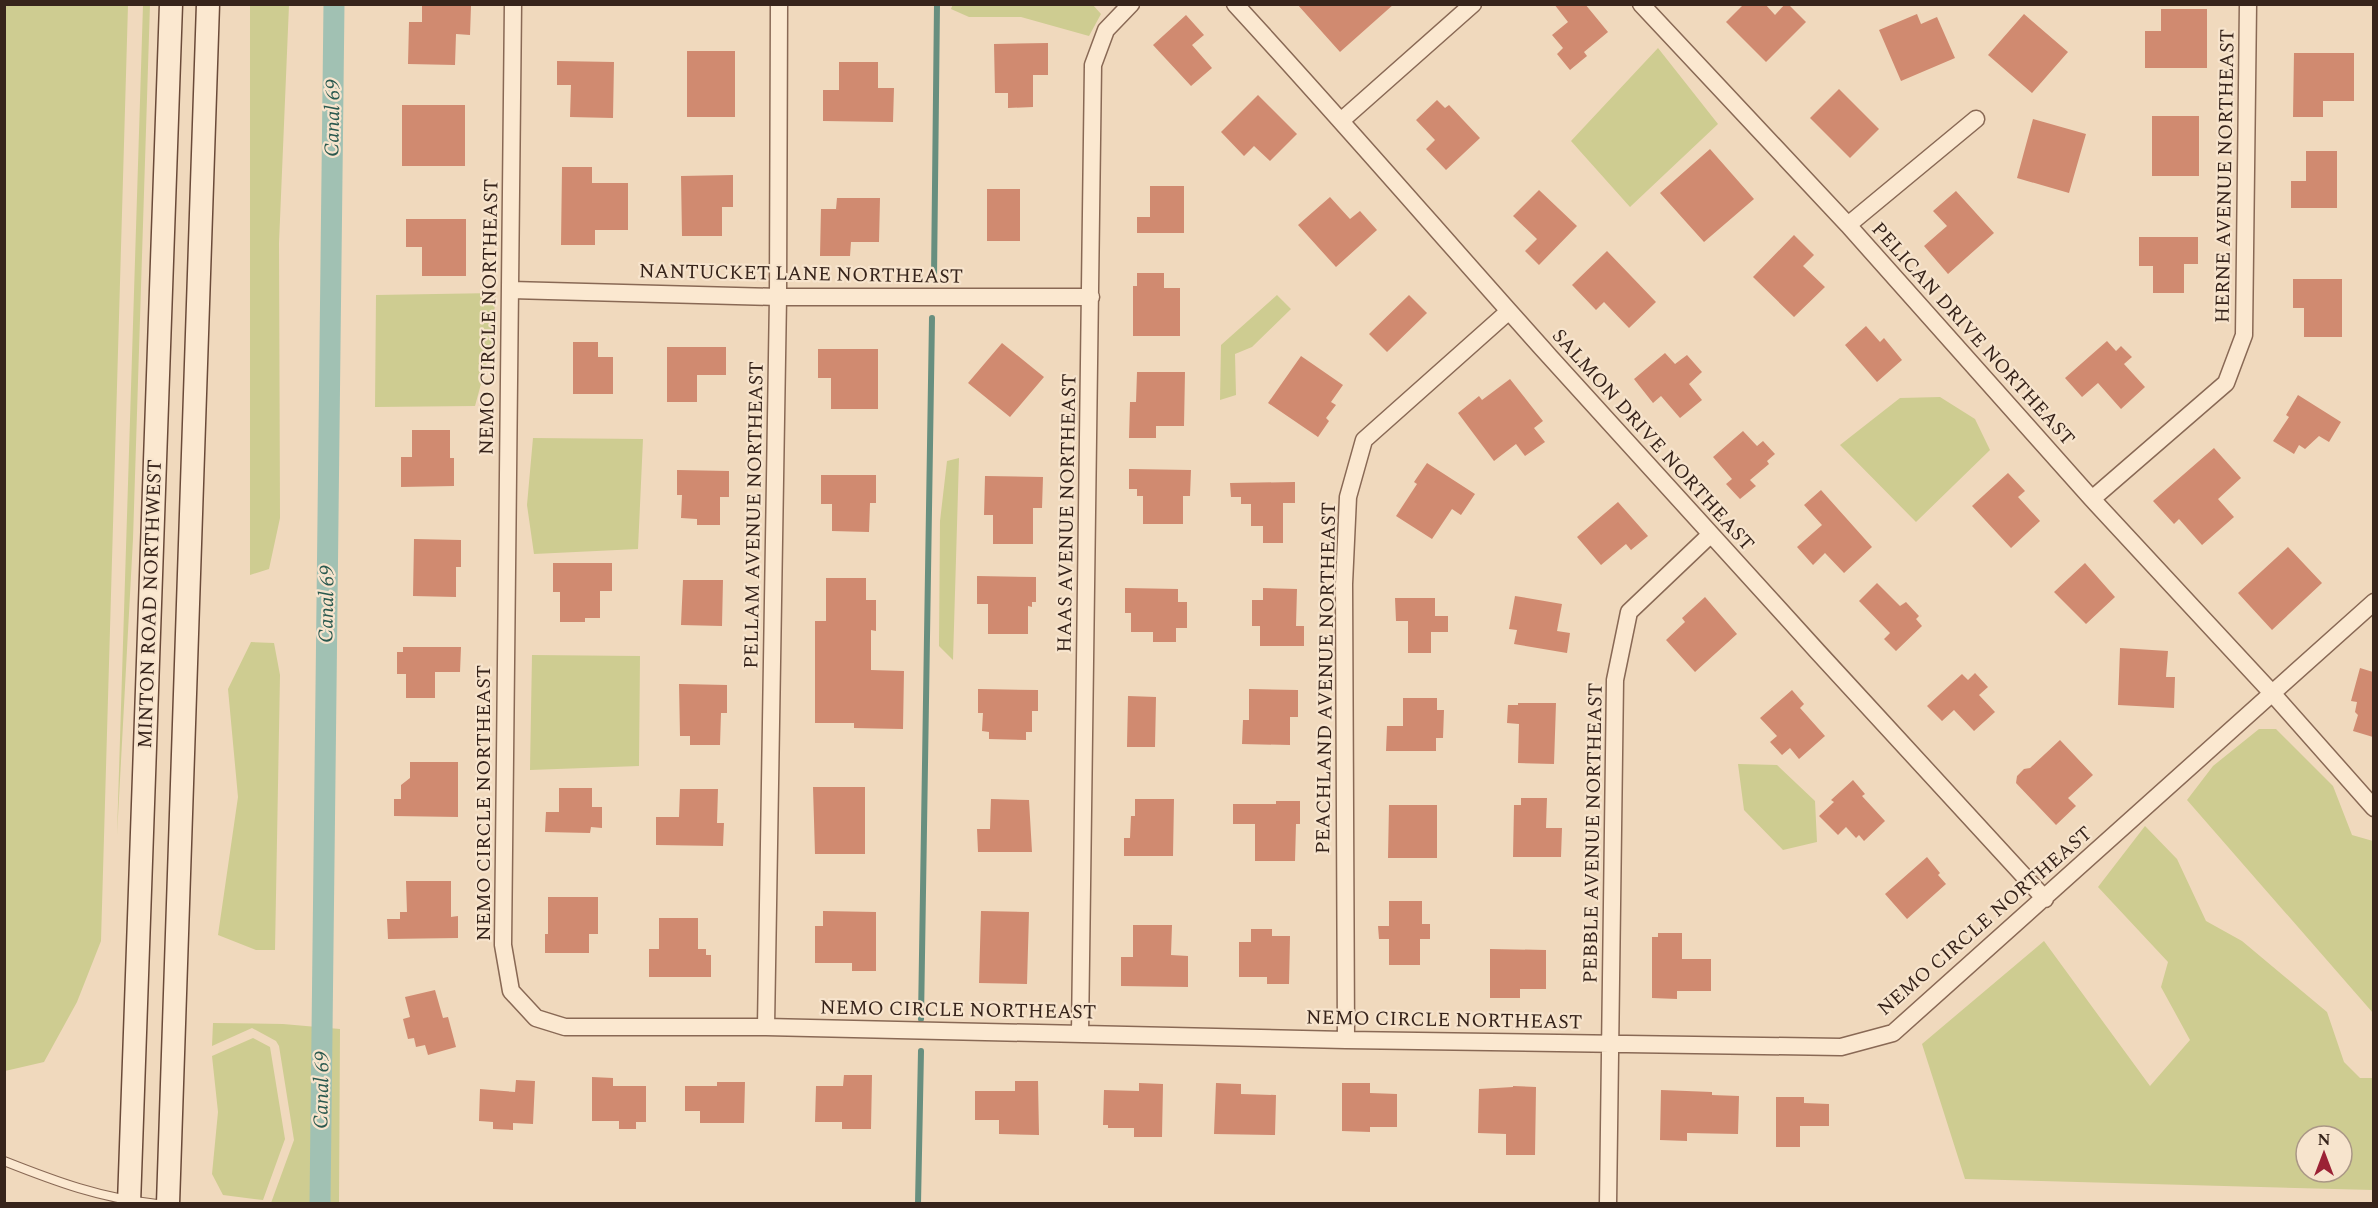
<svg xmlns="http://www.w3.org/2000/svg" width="2378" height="1208" viewBox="0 0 2378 1208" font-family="Spectral,serif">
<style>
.green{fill:#cecc91;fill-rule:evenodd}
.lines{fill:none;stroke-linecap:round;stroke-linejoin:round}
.stream{stroke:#688f7f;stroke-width:6}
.canal{stroke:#a1c1b3;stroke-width:21}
.building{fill:#d08a70}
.lane-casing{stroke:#896955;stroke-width:10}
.street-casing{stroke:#896955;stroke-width:19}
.secondary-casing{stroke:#6a4a39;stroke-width:25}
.lane{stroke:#fbe8d0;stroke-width:8}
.street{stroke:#fbe8d0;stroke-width:16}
.secondary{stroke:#fbe8d0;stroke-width:22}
.labels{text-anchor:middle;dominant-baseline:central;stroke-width:4.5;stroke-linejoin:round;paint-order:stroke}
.street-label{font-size:20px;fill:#37241b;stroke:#f7e4cd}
.water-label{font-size:21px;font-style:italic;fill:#29584e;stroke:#f7e4cd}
</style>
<rect width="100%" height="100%" fill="#f0d9bd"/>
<path class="green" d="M150,4l-17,535 -16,296 26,-830z
M953,4l140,1 8,9 -12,22 -68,-19h-52l-18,-8z
M4,5h124l-27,936 -24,61 -33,60 -39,9z
M250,5h39l-10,238 1,275 -11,51 -19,6z
M1658,48l60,76 -88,83 -59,-66z
M496,293l-5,54 -16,59 -100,1 1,-112z
M1277,295l14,14 -39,38 -17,7 1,41 -16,5 1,-55z
M1940,397l35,22 15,31 -74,72 -76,-77 60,-47z
M533,438l110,1 -5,110 -104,5 -7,-49z
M959,458l-6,202 -14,-14 1,-125 7,-60z
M251,642l23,1 6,32 -5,275h-19l-38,-15 20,-138 -10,-108z
M532,655l108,1 -1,110 -109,4z
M2259,729h17l57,57 19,49 21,6v172l-186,-213 26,-34z
M1738,764l39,1 38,36 2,41 -34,8 -39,-40z
M2145,826l32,33 29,62 36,20 85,71 17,50 16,16h13v112l-408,-11 -43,-135 122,-103 106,145 40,-46 -29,-53 7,-25 -70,-75zM2306,1136h36v36h-36z
M213,1023l70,1 57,5 -1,174h-68l23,-63 -15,-94 -3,-5 -24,-13 -40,18z
M253,1038l17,9 15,92 -22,61 -40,-5 -11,-21 6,-62 -6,-56z"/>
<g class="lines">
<path class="stream" d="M934,278l3,-274
M921,1019l11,-701
M918,1204l3,-153"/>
<path class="canal" d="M320,1204l14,-1200"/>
</g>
<path class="building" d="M1297,4h97l-54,48z
M1554,4h31l23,28 -24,20 3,4 -17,14 -13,-16 6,-6 -11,-13 16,-13z
M1744,4h21l10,11 10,-11h3l18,18 -40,40 -40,-40z
M422,5l49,1 -1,29 -14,-1 -1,31 -47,-1 1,-42h13z
M2161,9h46v59h-62v-37h16z
M1917,14l4,10 16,-7 18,41 -54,23 -22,-51z
M2024,14l44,38 -36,41 -44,-38z
M1186,15l18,20 -12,10 20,23 -21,18 -38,-41z
M1048,43v32h-15v32l-25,1v-15h-13l-1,-49z
M687,51h48v66h-48z
M2294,53h60v48h-31v16h-30z
M557,61l57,1 -1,56 -43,-1 1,-32h-14z
M839,62h39v26h16l-1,34 -70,-1v-31h16z
M1839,89l40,40 -29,29 -40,-40z
M1258,95l39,39 -27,27 -16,-15 -10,10 -23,-24z
M1437,100l8,8 4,-3 31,33 -34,32 -20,-21 9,-9 -19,-20z
M402,105h63v61h-63z
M2152,116h47v60h-47z
M2033,119l53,15 -17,59 -52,-15z
M1710,149l44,50 -50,43 -44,-49z
M2306,151h31v57h-46v-27h15z
M562,167h30v16h36v47h-33v15h-34z
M733,175v32h-11v29h-40l-1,-60z
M1150,186h34v47h-47v-16h13z
M987,189h33v52h-33z
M1539,190l38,36 -38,39 -14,-14 12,-12 -24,-23z
M1956,191l38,42 -46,41 -24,-28 23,-20 -14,-15z
M1330,197l20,22 10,-8 17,19 -41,37 -38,-42z
M837,198h43l-1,44h-28l-1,14h-30l1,-47h15z
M406,219h60v57h-44v-29h-16z
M1794,235l20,20 -11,11 22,21 -31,30 -41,-40z
M2139,237h59v27h-14v29h-31v-27h-14z
M1607,251l49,51 -27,26 -25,-26 -8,8 -24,-25z
M1137,273h27v15h16v48h-47v-50h4z
M2293,279h49v58h-38v-29h-11z
M1409,295l18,18 -40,39 -18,-18z
M1866,326l14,16 4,-4 18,22 -25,22 -32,-37z
M2107,341l9,10 5,-5 11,11 -8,7 21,23 -24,22 -23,-26 -16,14 -17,-19z
M573,342h25v15h15v37h-40z
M1002,343l42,34 -34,40 -42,-34z
M667,347h59v28h-29v27h-30z
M818,349h60v60h-47v-31h-13z
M1665,353l10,11 12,-9 15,17 -13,12 13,16 -22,18 -19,-22 -8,7 -19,-24z
M1301,356l42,29 -12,17 5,3 -10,13 3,3 -11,16 -50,-34z
M1137,372h48l-1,54h-28v12h-27l1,-36h6z
M1510,379l33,42 -9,7 11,14 -20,14 -9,-12 -22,17 -36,-48 21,-17 3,4z
M2298,395l43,27 -12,20 -10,-6 -14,13 -6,-4 -5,9 -21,-13 16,-24 -3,-2z
M412,430h38v28h4v28l-53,1v-30h11z
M1743,431l14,15 6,-5 12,13 -8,7 2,3 -19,16 6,6 -16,13 -14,-15 6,-5 -19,-22z
M2214,448l27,30 -23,21 16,18 -32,28 -23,-26 -5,5 -21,-23z
M1427,463l48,31 -14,21 -9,-6 -20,30 -36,-23 21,-32 -3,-2z
M1129,469l62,1 -1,26h-7v28h-40v-28h-6v-7h-8z
M677,470l52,1v26h-9v28h-23v-6l-16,-1 1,-23h-5z
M2008,473l17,18 -7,6 22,24 -29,27 -39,-42z
M821,475h55v28h-6l-1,29 -37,-1v-27h-11z
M985,476l58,1 -1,31h-9v36h-40v-29h-9z
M1295,482v21h-12v40h-20v-17h-12v-22h-10v-7h-10l-1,-14z
M1821,490l51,57 -28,26 -19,-20 -12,12 -16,-18 25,-22 -18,-20z
M1618,502l30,34 -17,14 -5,-6 -25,21 -24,-28z
M414,539l47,1v27h-5v30l-43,-1z
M2288,547l34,36 -50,47 -34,-37z
M553,563h59v28h-12v27h-15v4h-25v-30h-7z
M2085,563l30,34 -29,27 -32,-32z
M977,576l59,1v25h-4v5l-4,-1v28h-40v-30h-11z
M826,578h40v22h10v31l-5,-1v40l33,1 -1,58 -49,-1v-5h-39v-102h11z
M683,580h40l-1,46 -41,-1z
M1877,583l23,23 6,-4 13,14 -3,3 6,7 -26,25 -12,-12 6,-6 -31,-32z
M1125,588l53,1v13h9v26h-11v14h-23v-10h-22v-19h-6z
M1263,588l34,1 -1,37h8v20h-44v-20h-8v-26h11z
M1515,596l47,8 -5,27 13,2 -3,20 -53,-9 3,-14 -8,-1z
M1705,597l32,37 -42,38 -29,-32 19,-18 -3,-4z
M1395,598h40v18h13v16h-17v21h-23v-32h-12z
M403,647h58l-1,25h-25v26h-29v-24h-9v-22h6z
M2120,648l48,3 -2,26h9l-1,31 -56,-3z
M2360,668l13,4v65l-20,-6 5,-16 -3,-3 2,-10 -6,-1z
M1975,673l13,14 -9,8 16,17 -21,19 -20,-21 -12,11 -15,-15 35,-32 6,6z
M679,684l48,1v28h-6l-1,32h-30v-9h-10z
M978,689l60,1v21h-6v21h-6v8l-37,-1v-7l-7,-1 1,-18h-5z
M1249,689l49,1v27h-8v28l-48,-1 1,-24h6z
M1792,690l12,14 -4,4 25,28 -26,23 -9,-11 -8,7 -12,-13 7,-6 -17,-18z
M1128,696l28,1 -1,50h-28z
M1403,698h34v12h7l-1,28h-7v13h-50l1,-25h16z
M1518,703h38l-2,61 -36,-1 1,-39 -12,-1 1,-18h10z
M2060,740l33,35 -25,23 8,8 -20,19 -40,-42 1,-7 7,-7 6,-1z
M410,762h48v55l-64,-1v-17h7v-14l9,-7z
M1853,780l12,14 -3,2 23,25 -21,20 -5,-6 -3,3 -10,-11 -8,8 -19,-19 15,-14 -3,-2z
M813,787h52v67h-50z
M559,788h33v19h10v21l-11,-1 -1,6 -45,-1 1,-20h13z
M680,789h38l-1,34h7l-1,23 -67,-1v-28h23z
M1521,798h26l-1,30h16l-1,29h-48l1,-52h7z
M991,799l38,1 3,52h-54l-1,-23h13z
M1135,799h39l-1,57h-49v-18h6l1,-22h4z
M1276,801h24v23h-4l-1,37h-40v-37h-22v-20h43z
M1389,805h48v53h-49z
M1927,857l13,16 -2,2 8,9 -39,35 -22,-25z
M406,881h45v36l7,-1v22l-70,1 -1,-20h13v-7h7z
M548,897h50v37h-9v19h-44v-19h3z
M1389,901h33v23h8v15h-10v26h-31v-26h-10l-1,-13h11z
M823,911l53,1v59h-24v-8h-37v-37h8z
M981,911l48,1 -2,72 -48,-1z
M659,918h39v31h8v6h5v22h-62v-28h10z
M1133,925h39l-1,30 17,1v31l-67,-1v-29h12z
M1251,929h21v7h18l-1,48h-22v-7h-28v-35h12z
M1658,933h24v26h29v32h-34v8l-25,-1v-61h6z
M1490,949l56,1v39h-26v9h-30z
M435,990l8,28 5,-1 8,30 -28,8 -3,-10 -9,2 -2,-9 -6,1 -5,-20 7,-2 -5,-20z
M844,1075h28l-1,54h-29v-7h-27l1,-36h27z
M592,1077l21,1v8h33v36h-10v7h-17v-8h-27z
M516,1080l19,1 -2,43 -20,-1v7l-20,-1v-7l-14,-1 1,-32 35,3z
M1015,1081h23l1,54 -40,-1v-14h-24v-29h40z
M717,1082h28l-1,41h-44v-12h-15v-25h32z
M1139,1083l24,1 -1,53h-28v-9h-26v-3h-5l1,-35 35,1z
M1216,1083l25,1v10l35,1 -1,40 -61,-1z
M1342,1083h28v10l27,1v33h-27v5l-28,-1z
M1513,1086l23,1 -1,68h-29v-21l-28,-1 1,-44 34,-2z
M1661,1090l51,2v3l27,1 -1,38 -51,-1v8l-27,-1z
M1776,1097h28v6l25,1v22h-29v21h-24z"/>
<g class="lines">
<defs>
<path id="lane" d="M4,1161c53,21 96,37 153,43"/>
<path id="street" d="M513,4l-10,941 8,46 25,27 29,9h201l580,13 495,7 52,-14 481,-431
M1235,4c107,116 210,236 315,353 164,182 329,362 495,542
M1641,4l207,221 244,274 180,194 102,115
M1342,120l131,-116
M1848,225l128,-106
M511,290l267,7h313
M2092,499l134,-116 18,-48 4,-331
M766,1027l12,-730 1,-293
M1080,1034l13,-969 13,-35 25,-26
M1346,1040l-2,-456 4,-87 16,-57 145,-129
M1608,1204l7,-524 14,-68 81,-77"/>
<path id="secondary" d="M129,1204l42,-1200
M168,1204l40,-1200"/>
</defs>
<use href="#lane" class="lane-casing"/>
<use href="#street" class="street-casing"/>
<use href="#secondary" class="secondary-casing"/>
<use href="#lane" class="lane"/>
<use href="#street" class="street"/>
<use href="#secondary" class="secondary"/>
</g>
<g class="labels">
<g class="street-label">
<text transform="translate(2225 176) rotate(-89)">HERNE AVENUE NORTHEAST</text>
<text transform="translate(801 274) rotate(1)">NANTUCKET LANE NORTHEAST</text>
<text transform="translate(489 317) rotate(-89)">NEMO CIRCLE NORTHEAST</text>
<text transform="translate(1973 334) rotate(48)">PELICAN DRIVE NORTHEAST</text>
<text transform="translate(1653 440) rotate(48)">SALMON DRIVE NORTHEAST</text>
<text transform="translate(1067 513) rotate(-89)">HAAS AVENUE NORTHEAST</text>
<text transform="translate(754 515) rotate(-89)">PELLAM AVENUE NORTHEAST</text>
<text transform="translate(150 604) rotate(-88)">MINTON ROAD NORTHWEST</text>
<text transform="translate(1326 678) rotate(-89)">PEACHLAND AVENUE NORTHEAST</text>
<text transform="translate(484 803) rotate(-90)">NEMO CIRCLE NORTHEAST</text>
<text transform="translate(1593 833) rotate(-89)">PEBBLE AVENUE NORTHEAST</text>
<text transform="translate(1985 921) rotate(-41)">NEMO CIRCLE NORTHEAST</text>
<text transform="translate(958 1010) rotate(1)">NEMO CIRCLE NORTHEAST</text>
<text transform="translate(1444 1020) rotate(1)">NEMO CIRCLE NORTHEAST</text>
</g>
<g class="water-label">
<text transform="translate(333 118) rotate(-89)">Canal 69</text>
<text transform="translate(327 604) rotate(-89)">Canal 69</text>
<text transform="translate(322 1090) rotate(-89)">Canal 69</text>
</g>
</g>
<rect width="2378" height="1208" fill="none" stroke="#37241b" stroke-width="12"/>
<g transform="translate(2324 1154)"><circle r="28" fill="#f7e4cd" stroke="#aa9786" stroke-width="1.5"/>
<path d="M0-4.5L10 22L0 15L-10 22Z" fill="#9b2235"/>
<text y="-9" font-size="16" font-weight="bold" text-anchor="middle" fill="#37241b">N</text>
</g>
</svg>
